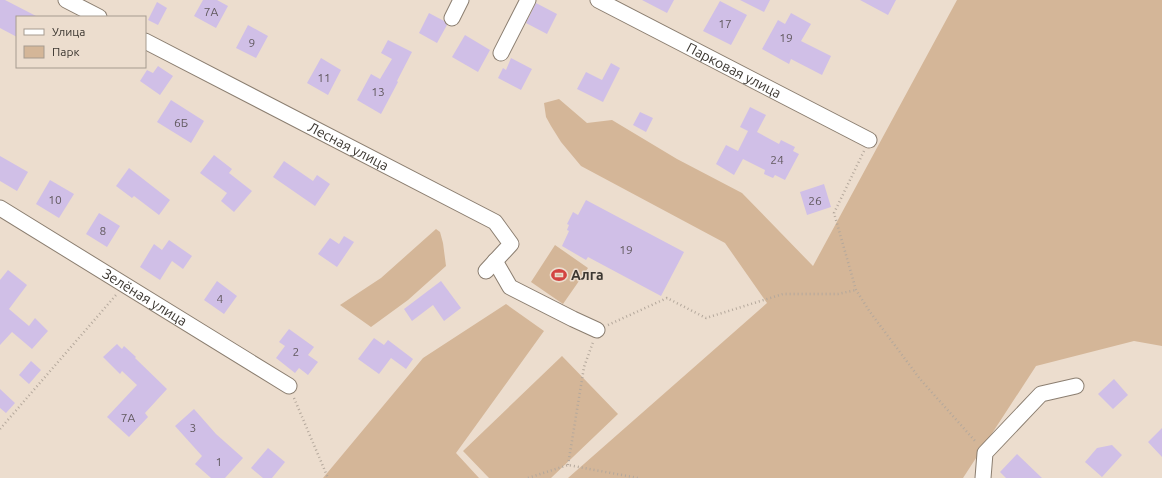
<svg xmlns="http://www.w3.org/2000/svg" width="1162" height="478" viewBox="0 0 1162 478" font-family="Ubuntu,sans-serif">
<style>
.green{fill:#d4b698}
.building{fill:#d0bfe7}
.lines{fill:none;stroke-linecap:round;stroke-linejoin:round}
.minor-casing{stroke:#8b7e70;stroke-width:17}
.path{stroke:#b4a89c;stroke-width:2.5;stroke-dasharray:1 3;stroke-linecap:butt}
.minor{stroke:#fff;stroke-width:15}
.labels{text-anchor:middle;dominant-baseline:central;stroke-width:3;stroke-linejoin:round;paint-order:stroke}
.number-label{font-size:12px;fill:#61595e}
.street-label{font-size:14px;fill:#3c3731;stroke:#ecddce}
.poi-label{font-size:14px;font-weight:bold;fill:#3c3731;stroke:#ecddce;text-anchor:start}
</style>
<rect width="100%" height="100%" fill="#ecddce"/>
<path class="green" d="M957,0h205v346l-28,-5 -98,25 -73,112h-395l199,-175 -42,-60 -144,-77 -20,-24 -10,-16 -5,-9 -2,-14 15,-4 28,24 25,-3 65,39 65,34 71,73z
M436,229l4,3 3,11 3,23 -38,34 -37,27 -31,-22 41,-27z
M555,245l33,23 -25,36 -32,-22z
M506,304l38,27 -88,122 23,25h-156l100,-120z
M562,356l56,58 -67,64h-62l-26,-27z"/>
<path class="building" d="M0,0h5l33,17h-21v20l-17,-9z
M203,0h14l11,6 -12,22 -22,-12z
M642,0h32l-7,13z
M740,0h30l-6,12z
M860,0h36l-8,15z
M720,1l27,14 -16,30 -28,-14z
M157,2l10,6 -9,17 -10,-5z
M536,3l21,11 -10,20 -21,-11z
M429,13l15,8 3,4 -10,18 -18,-10z
M791,13l20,11 -10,17 30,15 -9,19 -31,-16 -2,5 -27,-15 16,-29 7,4z
M248,25l20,11 -12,22 -20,-10z
M465,35l25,15 -12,22 -26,-15z
M388,40l24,12 -15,29 1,1 -17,32 -24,-14 14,-26 9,5 12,-20 -11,-6z
M321,58l20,12 -13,25 -21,-12z
M511,58l21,11 -11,21 -23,-12 5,-10 3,2z
M611,63l9,5 -17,34 -26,-13 9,-17 16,8z
M158,66l15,10 -13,19 -20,-14 7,-11 6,3z
M171,100l33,21 -13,22 -34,-21z
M750,107l16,8 -9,17 22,12 2,-4 14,7 -2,4 6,3 -14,26 -10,-5 -2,3 -9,-4 1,-4 -22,-11 -9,16 -18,-11 10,-19 12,6 10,-20 -8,-4z
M640,112l13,6 -7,14 -13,-7z
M214,155l18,14 -3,4 23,18 -18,21 -13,-11 6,-8 -27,-20z
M0,156l28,16 -11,19 -17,-10z
M284,161l29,20 4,-6 13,9 -15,22 -42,-29z
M129,168l41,32 -11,15 -25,-19 -2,2 -16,-12z
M50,180l24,14 -15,24 -23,-14z
M824,184l7,23 -24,8 -7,-23z
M586,200l98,52 -23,44 -73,-39 -2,3 -24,-14 7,-15 -2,-1 2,-5 -2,-1 6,-12 5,3z
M99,213l21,13 -13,21 -21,-13z
M344,236l10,6 -17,25 -19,-13 12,-16 9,6z
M169,240l23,16 -9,13 -11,-8 -12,19 -20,-13 14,-23 8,6z
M8,270l19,15 -18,24 20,17 6,-8 13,13 -16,18 -20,-17 -12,13v-65z
M217,281l20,15 -13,18 -20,-14z
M441,281l20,27 -17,13 -11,-16 -21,16 -8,-12z
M289,329l25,18 -6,8 10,7 -10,13 -9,-7 -4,5 -19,-15 9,-12 -6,-4z
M374,338l10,7 4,-5 25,19 -7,10 -15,-11 -12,16 -21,-15z
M117,344l5,5 2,-3 12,11 -1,1 32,31 -22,24 3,4 -19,20 -22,-20 30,-32 -15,-14 -2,3 -17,-17z
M31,361l10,9 -12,14 -10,-9z
M1114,379l14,16 -15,14 -15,-15z
M0,389l15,14 -9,10 -6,-5z
M194,409l22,25 27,24 -18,20h-14l-16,-14 7,-8 -27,-30z
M1162,428v29l-14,-15z
M1112,445l10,10 -20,22 -17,-15 12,-14z
M268,448l17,14 -13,16h-9l-12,-10z
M1017,454l25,24h-36l-6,-6z"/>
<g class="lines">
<defs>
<g id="minor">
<path d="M66,0l33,17"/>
<path id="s1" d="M598,0l271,140"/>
<path d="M452,18l9,-18"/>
<path id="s2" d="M145,41l350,181 16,22 -25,27"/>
<path d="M501,53l27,-53"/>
<path id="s3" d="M0,208l289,178"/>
<path d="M495,261l15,26 63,32 24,11"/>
<path d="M983,478l2,-25 56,-59 35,-8"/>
</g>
</defs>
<use href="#minor" class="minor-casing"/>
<path class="path" d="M864,151l-30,62 22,77 14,22 50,67 56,63
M608,325l59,-27 39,20 77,-24h55l18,-4
M294,398l34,80
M0,429l116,-134
M568,465l16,-98 9,-25
M528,478l40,-13 70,13"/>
<use href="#minor" class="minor"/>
</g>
<defs>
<symbol id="stadium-bare" viewBox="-9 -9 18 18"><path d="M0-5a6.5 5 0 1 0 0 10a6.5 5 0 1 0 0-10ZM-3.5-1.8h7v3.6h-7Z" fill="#d34441" stroke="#ecddce" stroke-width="2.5" paint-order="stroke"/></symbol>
</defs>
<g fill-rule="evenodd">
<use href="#stadium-bare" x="548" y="264" width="22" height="22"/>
</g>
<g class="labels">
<g class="number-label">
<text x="211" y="11">7А</text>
<text x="725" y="23">17</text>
<text x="786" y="37">19</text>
<text x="252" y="42">9</text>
<text x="324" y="77">11</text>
<text x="378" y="91">13</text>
<text x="181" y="122">6Б</text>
<text x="777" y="159">24</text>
<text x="55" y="199">10</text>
<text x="815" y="200">26</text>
<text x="103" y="230">8</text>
<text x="626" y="249">19</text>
<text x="220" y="298">4</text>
<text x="296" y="351">2</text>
<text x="128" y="417">7А</text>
<text x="193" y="427">3</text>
<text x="219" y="461">1</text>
</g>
<g class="street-label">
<text stroke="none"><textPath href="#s1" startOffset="153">Парковая улица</textPath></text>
<text stroke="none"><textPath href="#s2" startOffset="229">Лесная улица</textPath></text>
<text stroke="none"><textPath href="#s3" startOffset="170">Зелёная улица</textPath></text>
</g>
<g class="poi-label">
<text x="571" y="275">Алга</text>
</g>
</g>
<rect x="16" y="16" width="130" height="52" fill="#ecddce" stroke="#a69b8f"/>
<rect x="24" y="29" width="20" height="6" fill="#ffffff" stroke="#a69b8f"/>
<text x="52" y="36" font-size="12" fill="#3c3731">Улица</text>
<rect x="24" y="46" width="20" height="12" fill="#d4b698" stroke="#a69b8f"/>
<text x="52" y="56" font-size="12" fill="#3c3731">Парк</text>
</svg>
